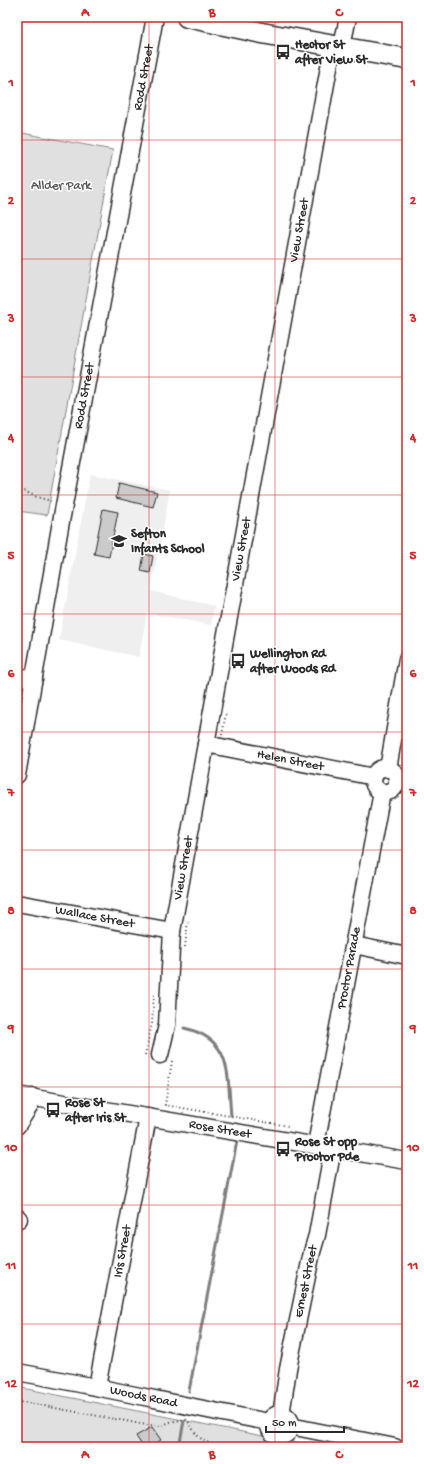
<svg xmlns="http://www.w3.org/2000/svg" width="424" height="1464" viewBox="0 0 424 1464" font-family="'Gochi Hand',sans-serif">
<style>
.built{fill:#efefef}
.green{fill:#e0e0e0;stroke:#868686}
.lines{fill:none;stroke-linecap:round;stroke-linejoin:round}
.stream{stroke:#7e7e7e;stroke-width:3}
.building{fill:#cbcbcb;stroke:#2b2b2b}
.minor-casing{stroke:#2b2b2b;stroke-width:19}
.major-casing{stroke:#2b2b2b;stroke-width:23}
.path{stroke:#2b2b2b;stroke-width:2;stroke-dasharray:1 3;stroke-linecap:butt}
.minor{stroke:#fff;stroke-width:16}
.major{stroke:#fff;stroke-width:20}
.grid{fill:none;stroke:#d62828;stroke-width:1;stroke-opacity:0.55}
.labels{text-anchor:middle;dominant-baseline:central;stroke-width:3;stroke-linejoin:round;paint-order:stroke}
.poi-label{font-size:13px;font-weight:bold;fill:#2b2b2b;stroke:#fff;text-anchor:start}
.street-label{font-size:13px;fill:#2b2b2b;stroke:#fff}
.park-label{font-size:13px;fill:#585858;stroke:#fff}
.neatline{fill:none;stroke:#d62828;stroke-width:1.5}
.grid-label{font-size:13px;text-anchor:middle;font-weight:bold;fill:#d62828}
</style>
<rect width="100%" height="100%" fill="#fff"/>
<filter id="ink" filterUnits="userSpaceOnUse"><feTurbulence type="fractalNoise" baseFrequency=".025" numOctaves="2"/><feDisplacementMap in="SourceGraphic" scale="8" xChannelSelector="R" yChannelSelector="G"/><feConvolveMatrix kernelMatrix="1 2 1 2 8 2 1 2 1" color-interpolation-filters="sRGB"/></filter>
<g filter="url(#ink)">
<path class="built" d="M90,474l80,16 -19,101 63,15 -3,19 -64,-12 -8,44 -80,-17z"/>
<path class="green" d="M17,132l96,18 -66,365 -30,-4z
M17,1387l301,60h-301z"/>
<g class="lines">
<path class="stream" d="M184,1028c49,11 43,46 47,87
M189,1391l48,-250
M179,1447l5,-26"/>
</g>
<path class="building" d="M119,483l38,9 -4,15 -37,-9z
M103,509l15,3 -9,45 -15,-3z
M144,554l9,2 -3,17 -9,-2z
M152,1427l9,13 -11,7h-7l-7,-11z"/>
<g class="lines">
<defs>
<g id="minor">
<path d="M342,46l6,-29"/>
<path d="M17,676l17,3"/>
<path id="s1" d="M206,744l168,33"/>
<circle cx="385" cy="780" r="12"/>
<path d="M388,769l19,-110"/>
<path id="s2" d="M17,775l43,-248 95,-510"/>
<path id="s3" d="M17,903l155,28"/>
<path d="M354,945l53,11"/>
<path id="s4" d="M160,1055l7,-30 5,-94 161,-886"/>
<path id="s5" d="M17,1095l390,66"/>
<path d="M17,1126l14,-22 2,-7"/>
<path id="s6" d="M316,1145l66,-353"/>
<path d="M17,1217l2,2"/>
<path id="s7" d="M17,1372c84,15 168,34 252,50"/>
<path id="s8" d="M97,1387l51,-270"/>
<circle cx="280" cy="1425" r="11"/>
<path id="s9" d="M281,1415l7,-46 24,-117 5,-17 16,-87"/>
<path d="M290,1426l105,21"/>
</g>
<path id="major" d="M187,17l75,16 145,26"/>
</defs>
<use href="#minor" class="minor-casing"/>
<use href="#major" class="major-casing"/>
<path class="path" d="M17,488l20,9 14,4
M222,735l4,-22
M185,947l3,-27
M145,1055l7,-32 2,-29
M172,1061l-7,44 123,21
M17,1401l130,24 14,1 9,-4 15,-3c6,4 7,10 11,15 8,9 18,11 29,13"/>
<use href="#minor" class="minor"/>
<use href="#major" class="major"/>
</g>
</g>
<path class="grid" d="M149,17v1430M275,17v1430M17,140h390M17,259h390M17,377h390M17,495h390M17,614h390M17,732h390M17,850h390M17,969h390M17,1087h390M17,1205h390M17,1324h390"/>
<defs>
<symbol id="bus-bare" viewBox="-9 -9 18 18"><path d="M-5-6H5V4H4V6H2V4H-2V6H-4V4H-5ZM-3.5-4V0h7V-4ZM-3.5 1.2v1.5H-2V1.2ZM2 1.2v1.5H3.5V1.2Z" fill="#2b2b2b" stroke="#fff" stroke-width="2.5" paint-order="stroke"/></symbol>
<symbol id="school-bare" viewBox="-9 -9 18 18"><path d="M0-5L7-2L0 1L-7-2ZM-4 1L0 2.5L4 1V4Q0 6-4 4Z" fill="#2b2b2b" stroke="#fff" stroke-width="2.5" paint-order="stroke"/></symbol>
</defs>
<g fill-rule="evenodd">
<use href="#bus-bare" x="272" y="41" width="22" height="22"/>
<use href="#school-bare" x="108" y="530" width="22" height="22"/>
<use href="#bus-bare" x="227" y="650" width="22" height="22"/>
<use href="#bus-bare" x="42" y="1099" width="22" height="22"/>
<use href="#bus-bare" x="272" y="1138" width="22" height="22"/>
</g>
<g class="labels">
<g class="poi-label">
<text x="295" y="45">Hector St<tspan x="295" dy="15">after View St</tspan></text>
<text x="131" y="534">Sefton<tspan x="131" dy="15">Infants School</tspan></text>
<text x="250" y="654">Wellington Rd<tspan x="250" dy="15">after Woods Rd</tspan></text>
<text x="65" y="1103">Rose St<tspan x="65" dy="15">after Iris St</tspan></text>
<text x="295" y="1142">Rose St opp<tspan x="295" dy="15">Proctor Pde</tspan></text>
</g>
<g class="street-label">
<text stroke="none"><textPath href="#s2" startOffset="709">Rodd Street</textPath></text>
<text stroke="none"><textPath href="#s4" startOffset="837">View Street</textPath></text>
<text stroke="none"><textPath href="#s2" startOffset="385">Rodd Street</textPath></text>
<text stroke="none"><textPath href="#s4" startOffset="513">View Street</textPath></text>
<text stroke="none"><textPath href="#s1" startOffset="86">Helen Street</textPath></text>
<text stroke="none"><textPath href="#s4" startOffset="189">View Street</textPath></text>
<text stroke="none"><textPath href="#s3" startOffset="79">Wallace Street</textPath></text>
<text stroke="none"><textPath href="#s6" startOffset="180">Proctor Parade</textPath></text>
<text stroke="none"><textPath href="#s5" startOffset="206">Rose Street</textPath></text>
<text stroke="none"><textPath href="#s8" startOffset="138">Iris Street</textPath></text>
<text stroke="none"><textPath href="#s9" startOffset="136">Ernest Street</textPath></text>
<text stroke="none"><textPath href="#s7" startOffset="129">Woods Road</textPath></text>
</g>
<g class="park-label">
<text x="61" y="186">Allder Park</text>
</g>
</g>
<rect width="424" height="1464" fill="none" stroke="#fff" stroke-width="44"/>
<path d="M266 1426v6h78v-6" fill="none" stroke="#2b2b2b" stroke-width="2"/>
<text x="272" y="1426" font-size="12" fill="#2b2b2b" stroke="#ffffff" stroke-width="3" paint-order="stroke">50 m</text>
<rect x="22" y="22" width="380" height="1420" class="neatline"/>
<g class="grid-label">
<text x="85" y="16">A</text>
<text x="212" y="16">B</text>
<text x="339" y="16">C</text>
<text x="11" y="86">1</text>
<text x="413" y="86">1</text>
<text x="11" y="204">2</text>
<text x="413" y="204">2</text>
<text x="11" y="322">3</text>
<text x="413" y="322">3</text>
<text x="11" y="441">4</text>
<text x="413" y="441">4</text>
<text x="11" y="559">5</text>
<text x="413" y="559">5</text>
<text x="11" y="677">6</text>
<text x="413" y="677">6</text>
<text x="11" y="796">7</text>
<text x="413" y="796">7</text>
<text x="11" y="914">8</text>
<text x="413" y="914">8</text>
<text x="11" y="1032">9</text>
<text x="413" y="1032">9</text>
<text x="11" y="1151">10</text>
<text x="413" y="1151">10</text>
<text x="11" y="1269">11</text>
<text x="413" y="1269">11</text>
<text x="11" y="1387">12</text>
<text x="413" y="1387">12</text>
<text x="85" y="1458">A</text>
<text x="212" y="1458">B</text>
<text x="339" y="1458">C</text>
</g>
</svg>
